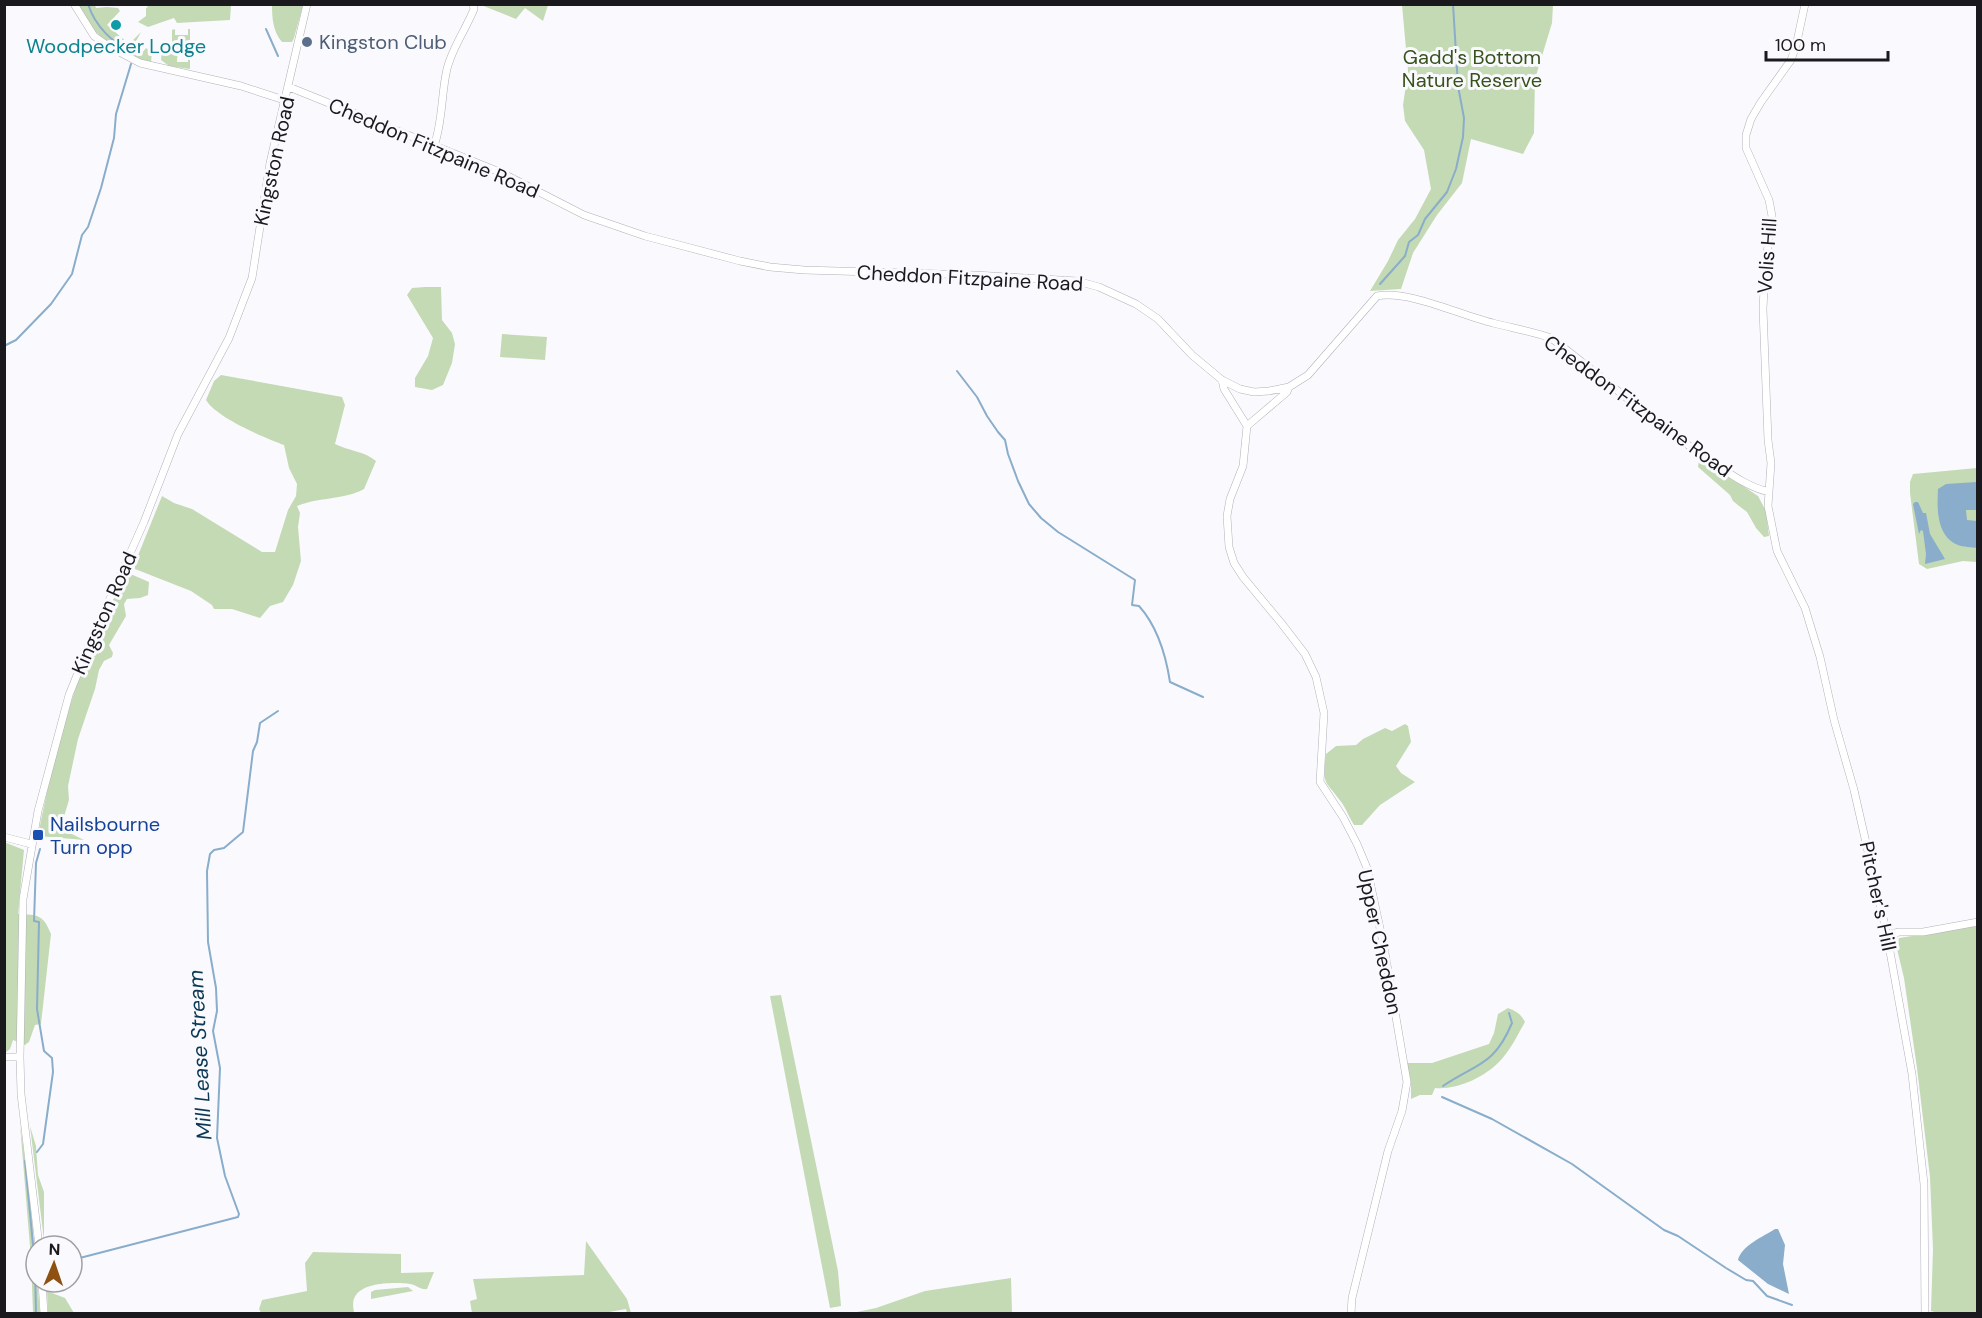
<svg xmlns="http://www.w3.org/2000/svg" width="1982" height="1318" viewBox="0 0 1982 1318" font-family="'DM Sans',sans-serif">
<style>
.green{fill:#c4dab4;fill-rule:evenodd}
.water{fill:#89adca}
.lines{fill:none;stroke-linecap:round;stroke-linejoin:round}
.stream{stroke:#89adca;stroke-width:2}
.minor-casing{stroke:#b1b0b9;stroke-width:8}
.minor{stroke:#fff;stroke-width:7}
.culture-dot{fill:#0f9aa8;stroke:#fafafe;stroke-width:2}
.service-dot{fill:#5c6f8a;stroke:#fafafe;stroke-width:2}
.transit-dot{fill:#1a4fb4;stroke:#fafafe;stroke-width:2}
.labels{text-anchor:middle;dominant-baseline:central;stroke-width:6;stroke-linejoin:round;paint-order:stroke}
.service-label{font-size:20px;fill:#4e5e75;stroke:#fafafe;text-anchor:start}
.culture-label{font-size:20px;fill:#0d838f;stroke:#fafafe}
.park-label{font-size:20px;fill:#37521b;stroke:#fafafe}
.street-label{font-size:20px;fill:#1a191d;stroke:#fafafe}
.transit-label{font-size:20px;fill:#164399;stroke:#fafafe;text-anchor:start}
.water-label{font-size:21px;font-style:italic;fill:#0b3856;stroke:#fafafe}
</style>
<rect width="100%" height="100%" fill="#fafafe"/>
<path class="green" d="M77,5h18l1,3 11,-1 11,1 2,3 -13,14 22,19 12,-12 -8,15 9,6 4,-5 6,4 -1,10c-21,-2 -47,-20 -61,-36 -5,-6 -9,-15 -13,-21z
M146,5h99h-14l-1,15 -53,3 -3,-5 -26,9 -10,-5 8,-6v-8l2,-1z
M272,5h31l-9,33 -2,4h-10c-9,-10 -10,-24 -10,-37z
M481,5h67l-5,16 -18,-13 -9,11z
M1402,5h151l-1,18 -17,56 -1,54 -11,21 -52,-15 -9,44 -25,32 -24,38 -12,36 -31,2 18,-30 10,-21 17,-21 16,-30 -7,-39 -19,-29 -2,-16 5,-34z
M175,29v6h13v-6h2v40l-21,-3 -8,-6 1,-12h10v-18zM178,45l10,1v16h-11z
M425,287h16l1,33 10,13 3,11 -3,19 -9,22 -11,5 -17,-3v-9l13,-22 5,-18 -26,-43 5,-7z
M502,334l45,3 -2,23 -45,-3z
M221,375l121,22 3,8 -10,39c14,7 29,7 41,17l-12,28c-20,11 -45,8 -67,17l3,7 -2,14 3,34 -8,24 -10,17 -13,4 -10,12 -28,-9h-18l-2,-4 -21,-14 -56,-22v-6l27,-67 12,7 18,6 70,43h13l13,-42 8,-14 1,-12 -8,-16 -5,-23c-21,-8 -67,-27 -78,-45l8,-19z
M1701,458l57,38 8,15 3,25 -5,1 -8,-9 -9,-16 -8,-6 -6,-5 -3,-6 -32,-28 1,-7z
M1977,468v94l-14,-1 -36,8 -8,-5 -9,-71v-11l3,-8z
M126,572l23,10 -1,13 -8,3 -13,1 -3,5 2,12 -17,29 4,8 -1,4 -8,4 -5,9 -4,19 -17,50 -10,47 1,14 -7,23 2,7 20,10 -46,-4c15,-79 34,-150 68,-223 5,-13 11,-31 20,-41z
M1405,724l3,2 3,16 -15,24 5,7 14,9 -35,23 -18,20h-8c-5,-7 -7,-15 -12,-22 -17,-24 -20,-16 -16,-49l10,-8 20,-1 7,-6 22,-11 7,3z
M4,842l20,8 -6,64c20,1 25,0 33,20l-10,90 -6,1 -6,17 -4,3 -12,-5 -3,9 -5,4z
M1977,926v387h-39l-7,-2 2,-62 -3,-72 -13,-109 -13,-90 -7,-29 2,-11z
M781,995l57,276 3,35 -11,2 -60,-312z
M1508,1008c8,3 13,6 17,14 -8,14 -15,29 -26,40 -16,16 -42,28 -64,26l-3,7h-12l-9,4v-17l-4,-19h25l57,-19 5,-11 4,-19z
M20,1125l10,70 10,118h-7l-2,-54z
M30,1126l6,20 2,29 6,17v48z
M586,1241l41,58 4,14h-4l-1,-4 -28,5 -126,-1 -2,-12 7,-2 -4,-20 111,-4z
M313,1252l88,2v19l33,-1 -7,17c-7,1 -10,-4 -17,-5 -14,-2 -45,-2 -54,11 -4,5 -3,12 -2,18h-93l-2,-4 3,-9 45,-9 -2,-28z
M1011,1278l1,35h-160l24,-5 49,-17z
M408,1287l5,4 -42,8v-7l4,-2z
M47,1291l18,7 9,15h-26z"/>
<path class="water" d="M1977,482v28h-11l1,10 10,1v27c-5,-1 -14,-1 -19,-3 -22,-9 -21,-37 -20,-56l8,-5z
M1915,502h3l5,11h3l4,21 15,25 -20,5 1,-10 -3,-23 -2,-1 -2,4 -6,-30z
M1775,1229h3l7,16 -2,19 6,30 -21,-10 -30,-24c4,-15 25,-23 37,-31z"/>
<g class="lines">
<path class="stream" d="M88,4c8,25 25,37 45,51
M266,29l12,27
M1380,284l25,-28 4,-14 9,-7 7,-16 22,-27 9,-23 7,-32 1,-19 -6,-32 -5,-82
M4,346l12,-6 35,-36 21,-30 10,-39 6,-8 13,-39 13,-50 2,-24 15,-50
M957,371l20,26 10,19 11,16 7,8 3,14 10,27 11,23 12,14 17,14 77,48 -3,25 7,1c18,20 27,50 31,76l33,15
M1443,1086c34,-23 51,-20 69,-63l-3,-10
M1442,1097l50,22 80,45 92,66 14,6 48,32 20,12 7,1 14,15 25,9
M37,1152l6,-8 10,-72 -1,-14 -8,-7 -7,-42 2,-87 -5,-1 2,-58 4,-14
M25,1161l10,105 1,48
M72,1260l166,-43 1,-3 -14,-38 -8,-38 3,-70 -7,-37 4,-20 -1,-23 -8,-46 -1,-71 3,-17 4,-4 10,-2 19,-16 10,-81 4,-9 3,-19 18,-12"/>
<defs>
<path id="minor" d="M74,4l20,32 14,10 32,17 101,23 43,14
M1805,4l-9,42 -5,14 -30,42 -10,17 -5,16v13l23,52 3,16 -7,53 -2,40 5,131 3,23 -3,43 9,45 28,57 15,49 14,63 20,70 33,145 25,139 12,110 1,130
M289,87l213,86 82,42 61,21 95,25 30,6 34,3 170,5 103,6 22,6 37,17 22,15 34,36 30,25 18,9 14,3 15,-1 20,-4 19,-12 69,-79c33,-6 82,19 116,27 19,5 38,8 58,15 53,40 102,84 157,121 20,13 37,27 61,33
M434,146c9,-25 7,-52 13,-77 5,-21 19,-40 27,-60l-1,-5
M1222,380l2,9 23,37 -4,40 -13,33 -3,17 2,31 5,16 9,14 39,47 23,30 11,23 8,36 -4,69 23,35 14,27 10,24 17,79 23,135 -5,29 -14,40 -36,147 -1,16
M1247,426l40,-34 2,-5
M4,837l27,7
M1887,935l12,-3h24l55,-10
M4,1057h16
M39,1246l-18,-152 -1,-37 3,-158 15,-88 31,-116 19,-47 56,-126 34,-88 51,-96 23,-60 18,-115 37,-159
M42,1282l2,32"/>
</defs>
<use href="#minor" class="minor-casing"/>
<use href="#minor" class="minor"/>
</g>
<circle class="culture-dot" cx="116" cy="25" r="6"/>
<circle class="service-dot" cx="307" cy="42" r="6"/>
<rect class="transit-dot" x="32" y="829" width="12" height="12" rx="3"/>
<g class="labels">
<g class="service-label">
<text x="319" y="42">Kingston Club</text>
</g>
<g class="culture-label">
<text x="116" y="46">Woodpecker Lodge</text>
</g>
<g class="park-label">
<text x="1472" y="57">Gadd's Bottom<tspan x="1472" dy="23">Nature Reserve</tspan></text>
</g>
<g class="street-label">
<text transform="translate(434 148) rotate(23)">Cheddon Fitzpaine Road</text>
<text transform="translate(274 161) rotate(-78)">Kingston Road</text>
<text transform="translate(1767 256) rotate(-86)">Volis Hill</text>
<text transform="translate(970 278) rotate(3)">Cheddon Fitzpaine Road</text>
<text transform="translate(1638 406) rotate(36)">Cheddon Fitzpaine Road</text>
<text transform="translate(104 613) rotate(-66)">Kingston Road</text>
<text transform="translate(1878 896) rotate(78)">Pitcher's Hill</text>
<text transform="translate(1380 942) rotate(78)">Upper Cheddon</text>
</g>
<g class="transit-label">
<text x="50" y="824">Nailsbourne<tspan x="50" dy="23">Turn opp</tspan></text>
</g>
<g class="water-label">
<text transform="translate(200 1055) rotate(-93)">Mill Lease Stream</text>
</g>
</g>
<rect width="1982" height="1318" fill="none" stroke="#1a191d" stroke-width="12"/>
<g transform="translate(54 1264) rotate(2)"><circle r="28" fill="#fafafe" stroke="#a0a0a4" stroke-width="1.5"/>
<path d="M0-4.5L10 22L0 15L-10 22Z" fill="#8e5112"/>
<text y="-9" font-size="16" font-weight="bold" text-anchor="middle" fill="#1a191d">N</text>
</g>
<path d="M1766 51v9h122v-9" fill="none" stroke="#1a191d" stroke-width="3"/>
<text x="1775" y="51" font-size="18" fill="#1a191d" stroke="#fafafe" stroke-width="4.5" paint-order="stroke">100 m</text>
</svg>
